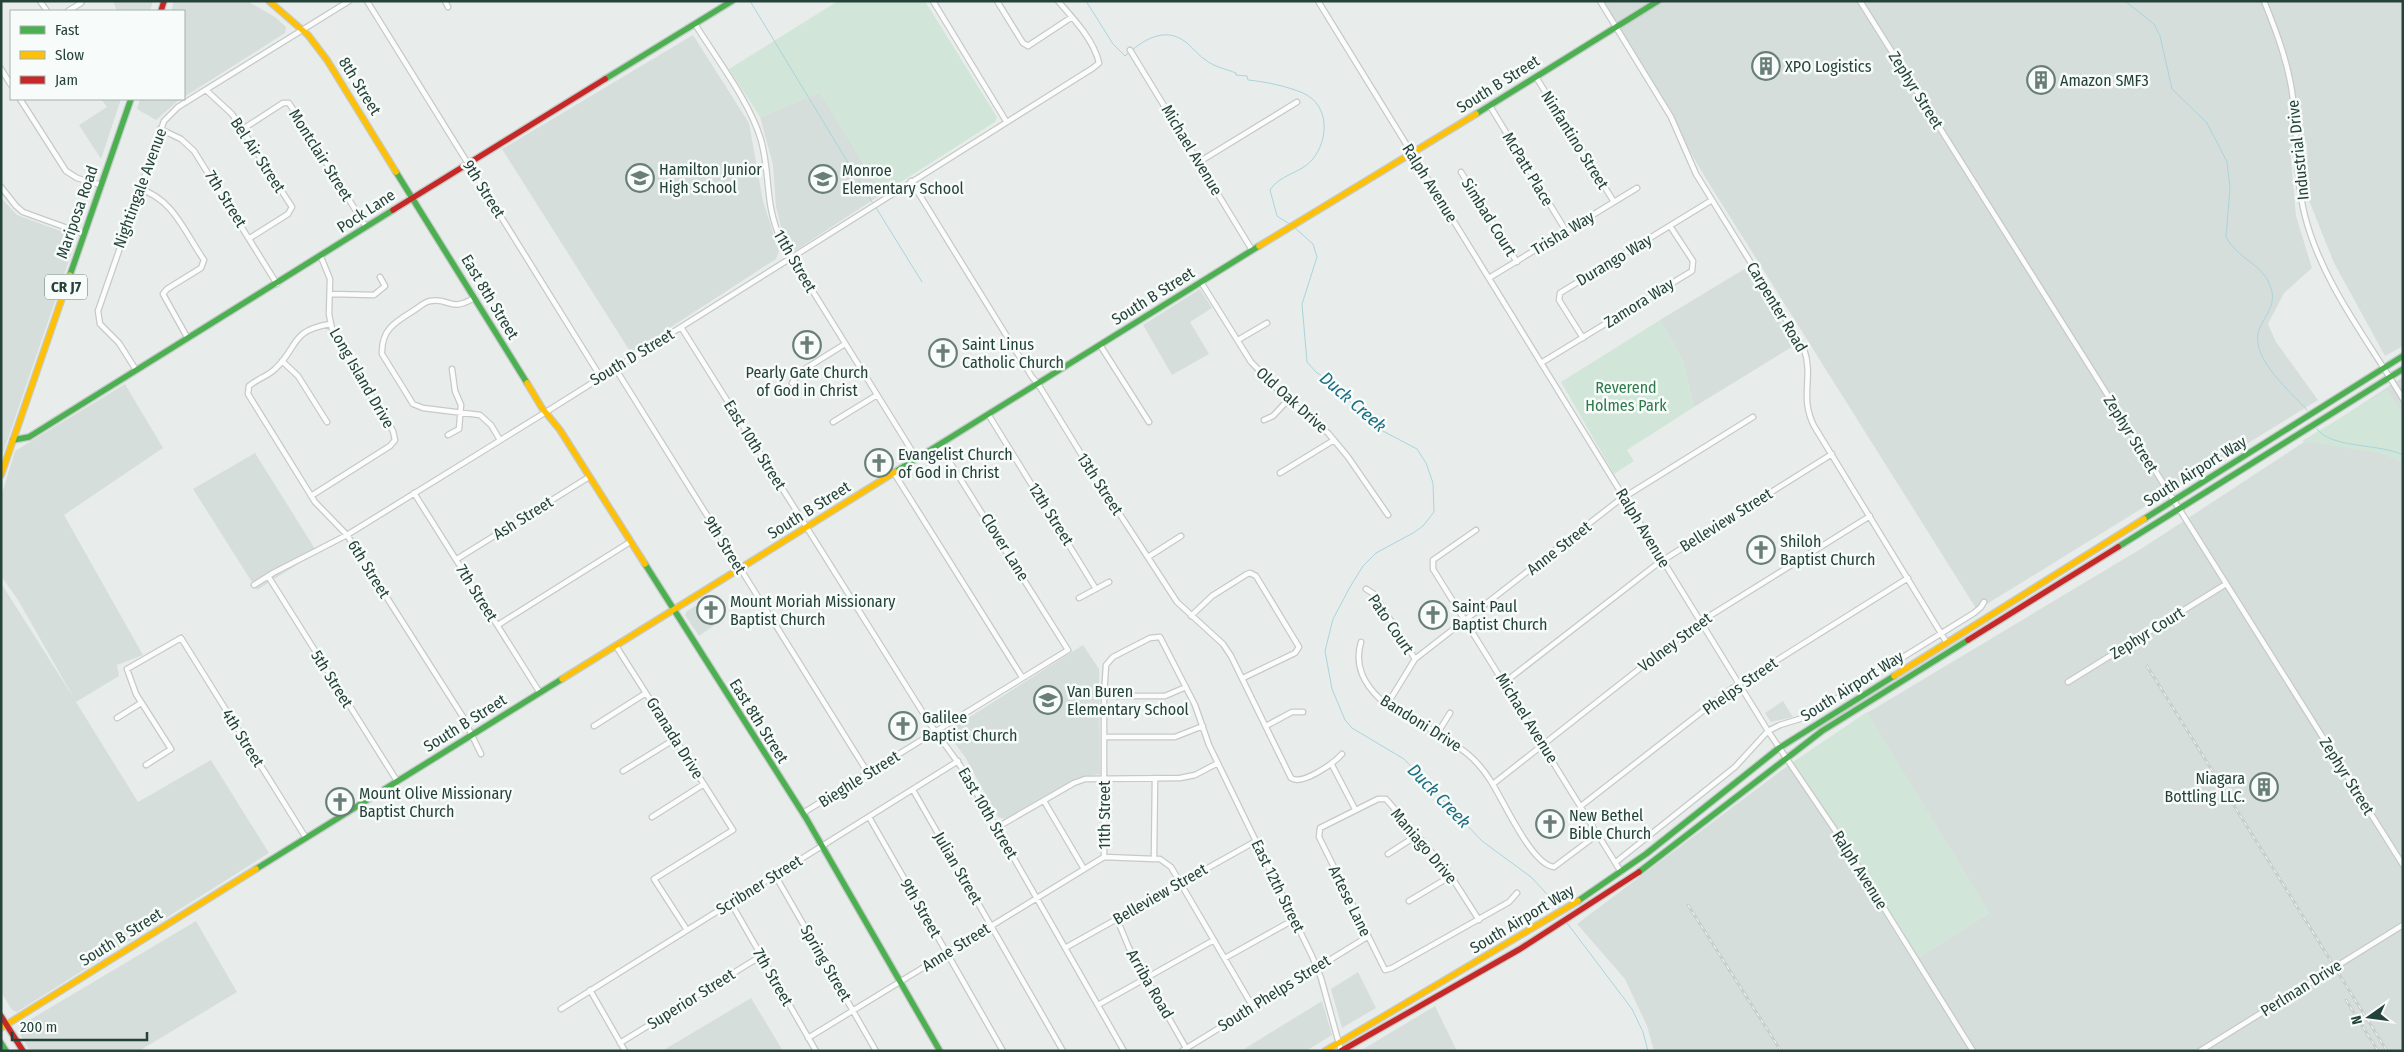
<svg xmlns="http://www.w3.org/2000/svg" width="2404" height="1052" viewBox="0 0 2404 1052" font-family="'Fira Sans Condensed',sans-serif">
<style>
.built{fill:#d6dedb}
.green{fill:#d1e6d8}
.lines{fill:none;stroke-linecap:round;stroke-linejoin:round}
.stream{stroke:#a9d4db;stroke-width:1}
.street-casing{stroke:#c5cac8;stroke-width:7}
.fast-casing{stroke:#c3cbc8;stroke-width:8}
.slow-casing{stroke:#c3cbc8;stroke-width:8}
.jam-casing{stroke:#c3cbc8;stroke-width:8}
.street{stroke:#fcfcfc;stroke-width:4.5}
.fast{stroke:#4caf50;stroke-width:5.5}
.slow{stroke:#ffc107;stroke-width:5.5}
.jam{stroke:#c62828;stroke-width:5.5}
.rail-casing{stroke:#c9cdcc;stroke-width:3}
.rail{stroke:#f7fbf9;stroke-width:1;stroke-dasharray:4;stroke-linecap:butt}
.labels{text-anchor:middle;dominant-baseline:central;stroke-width:5;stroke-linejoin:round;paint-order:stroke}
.shield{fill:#f7fbf9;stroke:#637a73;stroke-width:1}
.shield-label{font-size:15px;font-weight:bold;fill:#24423a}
.poi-label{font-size:16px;fill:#24423a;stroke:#f7fbf9;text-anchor:start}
.street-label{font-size:16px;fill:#24423a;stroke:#f7fbf9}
.park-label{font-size:16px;fill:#2d7a4b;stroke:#f7fbf9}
.water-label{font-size:18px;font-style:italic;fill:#1c6f80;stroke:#f7fbf9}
</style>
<rect width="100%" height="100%" fill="#e8edeb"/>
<path class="built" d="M113,1h40l-3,10h-33z
M174,1h73l28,16 11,10 -1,6 -101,64v-86h-13z
M1601,1h802v345l-18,10 -51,-93 -26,-65 -1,-55 -17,4 6,69 16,52 -28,25 -16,31 8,18 42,58 -341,210 -269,-428z
M693,35l56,88 14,78 16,50 -3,8 -145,94 -129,-204z
M820,92l62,102 -89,58 -10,-17 -7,-28 -3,-42 -13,-48z
M101,99h20l-20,60 -22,-34 28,-18z
M140,99h40l-24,21 -19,-11z
M1,198l16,17 60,22 -76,222z
M1746,268l49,77 -101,62 -12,-48 -22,-39z
M1200,289l12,19 -22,14 19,32 -37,21 -29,-50z
M2403,377v674h-749l-7,-25 -22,-47 -48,-55 213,-160 123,197 76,-48 -122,-200 277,-166z
M125,384l38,64 -99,67 79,140 -26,10 2,11 -43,26 62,100 73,-42 58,93 -252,159 -5,-2 -11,-18v-409l74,117 -57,-100 -17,-24v-79l14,-46z
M255,453l62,99 -60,38 -64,-101z
M712,596l11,23 -24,17 -14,-21 2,-4z
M1083,645l16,24 1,105 -23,4 -72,41 -7,-2 -33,-60 -19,-25z
M1783,701l10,16 -22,5 -6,-9z
M196,921l41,71 -98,59h-109l-9,-15v-11z
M1358,972l18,36 -34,20 -11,-39z
M751,998l32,53h-121z
M1322,1001l10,34 -26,16h-65z
M1435,1006l22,45h-97z"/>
<path class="green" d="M838,1h87l72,116 -2,5 -113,72 -62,-102 -60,25 -31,-48z
M1660,320l22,39 12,48 -67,43 7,11 -20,13 -53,-92z
M2387,390l16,24v48l-24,-9 -77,-12z
M1867,712l122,201 -76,48 -123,-197z"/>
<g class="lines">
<path class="stream" d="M750,1l122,201
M1086,1l27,43 12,12c18,-16 40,-31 62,-13 7,6 12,13 20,18 8,6 19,8 29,12v2l11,1 1,4c19,2 38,6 55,13 27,12 26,47 9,67 -11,13 -33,15 -42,30l7,26 14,9
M2125,1l29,23 6,12 12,53 35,34 20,39 3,26 -4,49c11,22 38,27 45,51 5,16 -4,25 -11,39 -13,29 30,64 47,83
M875,206l47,76
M1294,227l19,17 4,13 -15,47 5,58 10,11 16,9 24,28 13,6 11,14 36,19 9,14 7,20 1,29 -11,14 -10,7 -37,20 -13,13 -13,21 -17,32 -8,32 7,38 13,31 7,8 52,31 78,82 49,36 29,31
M2317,429c15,20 62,14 86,26
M1567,923l65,86 11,23 5,19"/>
<defs>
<path id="street" d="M40,1l7,10
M367,1l233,375
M445,1l3,6
M933,1l73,120
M997,1l26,42 5,3 44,-29
M1318,1l450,730 73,108 132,212
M1600,1l71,116 25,57 108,175c10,29 -5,47 10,77l133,217
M1860,1l543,864
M2264,1c13,32 25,64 29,98 5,39 2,78 12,117 17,67 63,124 98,183
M68,11l13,-8
M695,24c21,34 55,78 66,116 10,36 3,63 20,100l136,219
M1130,50l122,200
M1,69l10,16
M1536,77l78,125
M206,90l26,24 60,93 -4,7 -38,24
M20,99l46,72 11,7 24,7
M1490,106l76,125
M160,129l21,10 13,12 83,133
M243,129l40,-26h6l77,124
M1199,162l98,-60
M1461,172l56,90
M911,181l121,196 6,7 53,86 86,132 46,42 8,12 60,122c11,8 43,-15 51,-24
M1,187l15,19 7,6 61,22
M139,189c34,9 46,44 65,71l-3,8 -34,21 -4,5 24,43
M1489,278l148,-90
M1201,282l50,80 37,38 40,33 20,24 40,58
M330,294l44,1 11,-9 -5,-9
M474,298c-25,15 -24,-1 -44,3 -6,1 -12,7 -17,10 -18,11 -32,19 -31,43l31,50 10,4 57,7 11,10 9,15
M330,324c-41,7 -31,23 -55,45 -7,7 -18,10 -26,17l-1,8 67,108 32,33 116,182 18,37
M681,327l249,397 34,47 160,280
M1583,338l-24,-38 1,-7 152,-93
M1238,340l29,-17
M1100,345l49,77
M282,361l16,15 29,46
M1541,363l151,-92 1,-10 -23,-35
M615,368l253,405
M136,370l-17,-27 -19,-19 -2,-13 66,-190 14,-14 171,-106
M792,383l8,-11 45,-28
M988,414l108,175
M1264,420l9,-4 15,-16
M833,422l44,-27
M448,435l11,-6 2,-24 -6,-14 -3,-22
M894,473l128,204
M1280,473l54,-33
M414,493l126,200
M311,496l79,-50 5,-6 -2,-9 -60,-97 -4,-20 1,-35 -9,-22
M1476,530l-43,30v9l188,303
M1148,557l33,-21
M457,559l132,-82
M268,576l129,205
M254,585l19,-12 74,-38 199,-123 547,-344 6,-5c-5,-23 -26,-45 -41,-62
M1366,589l8,5 41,65
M1079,598l30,-16
M1191,616l21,-20 35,-22 3,-1 6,3 43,71 -4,6 -52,25
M498,625l132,-83
M1361,642c-7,24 3,42 20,58 16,8 31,18 46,27 29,19 46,25 65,56 12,19 40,82 62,84l44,-33
M616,646l117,184 -79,49 33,51
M1505,682l152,-118 175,-110
M2068,682l158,-98
M1104,696h61l21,-9
M1388,703l27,-44 203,-158 135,-84
M117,718l24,-15
M594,726l52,-33
M1266,726l26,-14h11
M1437,734l13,-21
M1104,737h71l28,-11
M146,765l25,-16 -35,-55 -9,-25 54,-31 125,200
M1332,765l23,44
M623,771l52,-32
M1493,784l202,-159 175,-109
M913,790l150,261
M1044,801l40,68
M1581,806l150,-117 177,-111
M803,813l265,-163 -129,-205
M652,817l52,-33
M869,817l134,234
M996,828l78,-45 11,-4 95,-1 15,-3 23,-12
M1388,854l28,-18
M1104,857v-161l2,-31 7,-8 37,-19 10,-1 35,68 14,40 103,211 9,22 20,73
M1104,857l50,2h6l11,8 82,140
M1154,859l1,-81
M1616,862l119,-95 33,-36 12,-6 26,-8 17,-10 151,-94 7,-6 3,-5
M775,875l101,176
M1409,901l42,-25
M731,903l85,148
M1117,919l12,29 57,100
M1479,920l-32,-50 -61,-71h-8l-58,29 -1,9 66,133 7,-2 117,-66 8,-9
M1065,948l191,-107
M1225,958l70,-39
M590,990l35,61
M1098,1005l116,-65
M561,1009l397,-248
M808,1038l296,-181
M620,1043l141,-87
M1182,1051l185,-114
M2200,1051l203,-126"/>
<path id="fast" d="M605,79l127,-78
M1476,114l182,-113
M396,172l131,211
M70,275l61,-176
M13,440l16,-3 364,-227
M895,472l364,-226
M2144,519l259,-163
M2118,547l285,-178
M645,564l161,254 134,233
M256,869l306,-190
M1639,872l183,-141 146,-91
M1578,901l68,-47 133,-106 115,-72
M1,1043l5,8"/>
<path id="slow" d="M269,1l39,34 19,25 69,112
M1259,246l217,-132
M527,383l15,25 18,22 85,134
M1,475l69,-200
M1894,676l250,-157
M562,679l333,-207
M1,1028l255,-159
M1325,1051l253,-150"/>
<path id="jam" d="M161,11l3,-10
M393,210l212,-131
M1968,640l150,-93
M1,1016l22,35
M1341,1051l179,-102 119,-77"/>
</defs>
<use href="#street" class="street-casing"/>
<use href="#fast" class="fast-casing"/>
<use href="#slow" class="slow-casing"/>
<use href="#jam" class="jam-casing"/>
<use href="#street" class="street"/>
<use href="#fast" class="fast"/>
<use href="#slow" class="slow"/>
<use href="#jam" class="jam"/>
<defs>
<path id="rail" d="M2147,666l240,385
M1688,905l93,146
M2346,1000l32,51"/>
</defs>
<use href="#rail" class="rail-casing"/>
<use href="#rail" class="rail"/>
</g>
<defs>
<symbol id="building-ring" viewBox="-11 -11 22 22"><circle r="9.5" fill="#f7fbf9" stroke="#697e78" stroke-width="1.5"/><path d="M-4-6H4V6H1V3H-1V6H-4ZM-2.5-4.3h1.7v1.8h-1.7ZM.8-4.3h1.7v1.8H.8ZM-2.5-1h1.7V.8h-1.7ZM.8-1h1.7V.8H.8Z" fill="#697e78"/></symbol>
<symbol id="school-ring" viewBox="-11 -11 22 22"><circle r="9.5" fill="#f7fbf9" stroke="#697e78" stroke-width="1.5"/><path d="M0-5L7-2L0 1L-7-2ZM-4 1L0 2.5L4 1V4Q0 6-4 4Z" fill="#697e78"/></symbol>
<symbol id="church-ring" viewBox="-11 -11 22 22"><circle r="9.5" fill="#f7fbf9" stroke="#697e78" stroke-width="1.5"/><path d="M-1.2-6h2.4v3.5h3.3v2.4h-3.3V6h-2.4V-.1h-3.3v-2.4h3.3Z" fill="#697e78"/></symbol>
</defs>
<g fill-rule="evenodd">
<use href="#building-ring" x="1750" y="50" width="32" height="32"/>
<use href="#building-ring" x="2025" y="64" width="32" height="32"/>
<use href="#school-ring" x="624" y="162" width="32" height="32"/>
<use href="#school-ring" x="807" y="163" width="32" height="32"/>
<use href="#church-ring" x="791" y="329" width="32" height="32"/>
<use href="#church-ring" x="927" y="337" width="32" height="32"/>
<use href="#church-ring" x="863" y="447" width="32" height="32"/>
<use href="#church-ring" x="1745" y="534" width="32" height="32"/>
<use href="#church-ring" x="695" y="594" width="32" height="32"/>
<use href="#church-ring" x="1417" y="599" width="32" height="32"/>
<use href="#school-ring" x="1032" y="684" width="32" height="32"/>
<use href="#church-ring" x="887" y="710" width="32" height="32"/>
<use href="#building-ring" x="2248" y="771" width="32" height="32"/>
<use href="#church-ring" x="324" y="786" width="32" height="32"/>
<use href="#church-ring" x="1534" y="808" width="32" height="32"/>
</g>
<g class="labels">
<rect class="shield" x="45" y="274.5" width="42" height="25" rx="4"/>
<g class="shield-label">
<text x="66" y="287">CR J7</text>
</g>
<g class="poi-label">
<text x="1785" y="66">XPO Logistics</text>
<text x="2060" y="80">Amazon SMF3</text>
<text x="659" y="169">Hamilton Junior<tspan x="659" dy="18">High School</tspan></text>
<text x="842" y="170">Monroe<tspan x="842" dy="18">Elementary School</tspan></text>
<text x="962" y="344">Saint Linus<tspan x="962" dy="18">Catholic Church</tspan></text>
<text x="807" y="372" text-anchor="middle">Pearly Gate Church<tspan x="807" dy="18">of God in Christ</tspan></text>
<text x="898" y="454">Evangelist Church<tspan x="898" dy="18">of God in Christ</tspan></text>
<text x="1780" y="541">Shiloh<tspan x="1780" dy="18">Baptist Church</tspan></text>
<text x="730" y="601">Mount Moriah Missionary<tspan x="730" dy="18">Baptist Church</tspan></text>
<text x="1452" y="606">Saint Paul<tspan x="1452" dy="18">Baptist Church</tspan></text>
<text x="1067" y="691">Van Buren<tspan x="1067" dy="18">Elementary School</tspan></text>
<text x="922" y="717">Galilee<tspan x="922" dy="18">Baptist Church</tspan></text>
<text x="2245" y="778" text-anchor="end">Niagara<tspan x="2245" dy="18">Bottling LLC.</tspan></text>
<text x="359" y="793">Mount Olive Missionary<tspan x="359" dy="18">Baptist Church</tspan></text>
<text x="1569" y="815">New Bethel<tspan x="1569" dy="18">Bible Church</tspan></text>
</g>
<g class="street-label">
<text transform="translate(1498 84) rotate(-32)">South B Street</text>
<text transform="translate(360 86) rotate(58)">8th Street</text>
<text transform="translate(1916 90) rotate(58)">Zephyr Street</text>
<text transform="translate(1575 140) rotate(58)">Ninfantino Street</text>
<text transform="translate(1192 150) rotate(59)">Michael Avenue</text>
<text transform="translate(2298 150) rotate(-96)">Industrial Drive</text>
<text transform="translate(258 155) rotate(57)">Bel Air Street</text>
<text transform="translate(321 155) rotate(58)">Montclair Street</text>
<text transform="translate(1528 169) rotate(59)">McPatt Place</text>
<text transform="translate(1430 183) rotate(58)">Ralph Avenue</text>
<text transform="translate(140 188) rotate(-70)">Nightingale Avenue</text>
<text transform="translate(484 189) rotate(58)">9th Street</text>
<text transform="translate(226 199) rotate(58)">7th Street</text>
<text transform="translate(366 211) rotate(-33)">Pock Lane</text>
<text transform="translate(77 212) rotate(-71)">Mariposa Road</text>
<text transform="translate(1489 217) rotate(58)">Simbad Court</text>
<text transform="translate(1563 233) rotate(-31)">Trisha Way</text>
<text transform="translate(1614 260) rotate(-31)">Durango Way</text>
<text transform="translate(795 261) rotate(60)">11th Street</text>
<text transform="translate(1153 296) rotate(-32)">South B Street</text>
<text transform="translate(490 297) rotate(59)">East 8th Street</text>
<text transform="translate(1639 303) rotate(-32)">Zamora Way</text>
<text transform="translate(1777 307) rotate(59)">Carpenter Road</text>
<text transform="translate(632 357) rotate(-31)">South D Street</text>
<text transform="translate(362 378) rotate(60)">Long Island Drive</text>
<text transform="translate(1292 400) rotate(42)">Old Oak Drive</text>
<text transform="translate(2131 434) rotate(58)">Zephyr Street</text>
<text transform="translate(755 445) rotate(58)">East 10th Street</text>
<text transform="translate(2195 471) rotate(-32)">South Airport Way</text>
<text transform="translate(1100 484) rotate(57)">13th Street</text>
<text transform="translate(809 510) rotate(-32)">South B Street</text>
<text transform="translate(1051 514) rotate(58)">12th Street</text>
<text transform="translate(523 518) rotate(-32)">Ash Street</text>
<text transform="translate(1726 520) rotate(-32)">Belleview Street</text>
<text transform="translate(1643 528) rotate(59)">Ralph Avenue</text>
<text transform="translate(725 545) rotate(58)">9th Street</text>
<text transform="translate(1005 547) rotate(58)">Clover Lane</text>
<text transform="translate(1559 548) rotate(-38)">Anne Street</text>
<text transform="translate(369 569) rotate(58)">6th Street</text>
<text transform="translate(477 593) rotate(58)">7th Street</text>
<text transform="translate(1391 624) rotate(56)">Pato Court</text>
<text transform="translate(2147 633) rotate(-32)">Zephyr Court</text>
<text transform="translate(1675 642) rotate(-37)">Volney Street</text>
<text transform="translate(332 679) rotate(58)">5th Street</text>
<text transform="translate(1740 686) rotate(-35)">Phelps Street</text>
<text transform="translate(1852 686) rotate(-32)">South Airport Way</text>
<text transform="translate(1527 718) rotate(58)">Michael Avenue</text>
<text transform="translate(759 721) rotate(58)">East 8th Street</text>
<text transform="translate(465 723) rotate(-32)">South B Street</text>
<text transform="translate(1421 723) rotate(32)">Bandoni Drive</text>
<text transform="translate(243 738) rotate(58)">4th Street</text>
<text transform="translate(675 738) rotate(58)">Granada Drive</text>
<text transform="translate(2347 776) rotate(58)">Zephyr Street</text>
<text transform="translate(859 779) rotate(-32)">Bieghle Street</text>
<text transform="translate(988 813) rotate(60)">East 10th Street</text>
<text transform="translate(1104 815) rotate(-90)">11th Street</text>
<text transform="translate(1424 846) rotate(50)">Maniago Drive</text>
<text transform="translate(958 868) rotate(60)">Julian Street</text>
<text transform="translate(1860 870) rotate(58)">Ralph Avenue</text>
<text transform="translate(759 885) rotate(-32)">Scribner Street</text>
<text transform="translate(1278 886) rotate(64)">East 12th Street</text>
<text transform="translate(1160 894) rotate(-30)">Belleview Street</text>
<text transform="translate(1350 901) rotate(64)">Artese Lane</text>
<text transform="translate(921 908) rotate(60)">9th Street</text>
<text transform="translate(1522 919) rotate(-31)">South Airport Way</text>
<text transform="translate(121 937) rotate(-32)">South B Street</text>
<text transform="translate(956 947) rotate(-32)">Anne Street</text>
<text transform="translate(826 963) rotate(60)">Spring Street</text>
<text transform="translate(773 977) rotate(60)">7th Street</text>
<text transform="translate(1150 984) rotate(60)">Arriba Road</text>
<text transform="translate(2301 988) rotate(-32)">Perlman Drive</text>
<text transform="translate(1274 993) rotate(-32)">South Phelps Street</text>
<text transform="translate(691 999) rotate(-32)">Superior Street</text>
</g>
<g class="park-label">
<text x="1626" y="387">Reverend<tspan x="1626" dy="18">Holmes Park</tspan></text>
</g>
<g class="water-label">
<text transform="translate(1353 402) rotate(41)">Duck Creek</text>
<text transform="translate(1439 796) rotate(46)">Duck Creek</text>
</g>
</g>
<rect width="2404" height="1052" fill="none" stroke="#24423a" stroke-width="5"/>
<rect x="10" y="10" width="175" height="90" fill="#f7fbf9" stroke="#a3b1ad"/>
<rect x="20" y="26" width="25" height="8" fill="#4caf50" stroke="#a3b1ad"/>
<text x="55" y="35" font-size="15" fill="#24423a">Fast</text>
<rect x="20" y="51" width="25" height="8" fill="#ffc107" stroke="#a3b1ad"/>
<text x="55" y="60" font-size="15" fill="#24423a">Slow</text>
<rect x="20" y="76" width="25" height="8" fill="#c62828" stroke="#a3b1ad"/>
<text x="55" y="85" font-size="15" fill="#24423a">Jam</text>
<g transform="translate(2369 1017) rotate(256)" stroke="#f7fbf9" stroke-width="4" paint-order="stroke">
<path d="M0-4L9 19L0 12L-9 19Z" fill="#24423a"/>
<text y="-8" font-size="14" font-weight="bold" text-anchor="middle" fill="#24423a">N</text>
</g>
<path d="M12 1032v8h135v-8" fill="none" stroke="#24423a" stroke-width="2.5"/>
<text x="20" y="1032" font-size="15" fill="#24423a" stroke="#f7fbf9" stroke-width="4" paint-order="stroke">200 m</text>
</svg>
